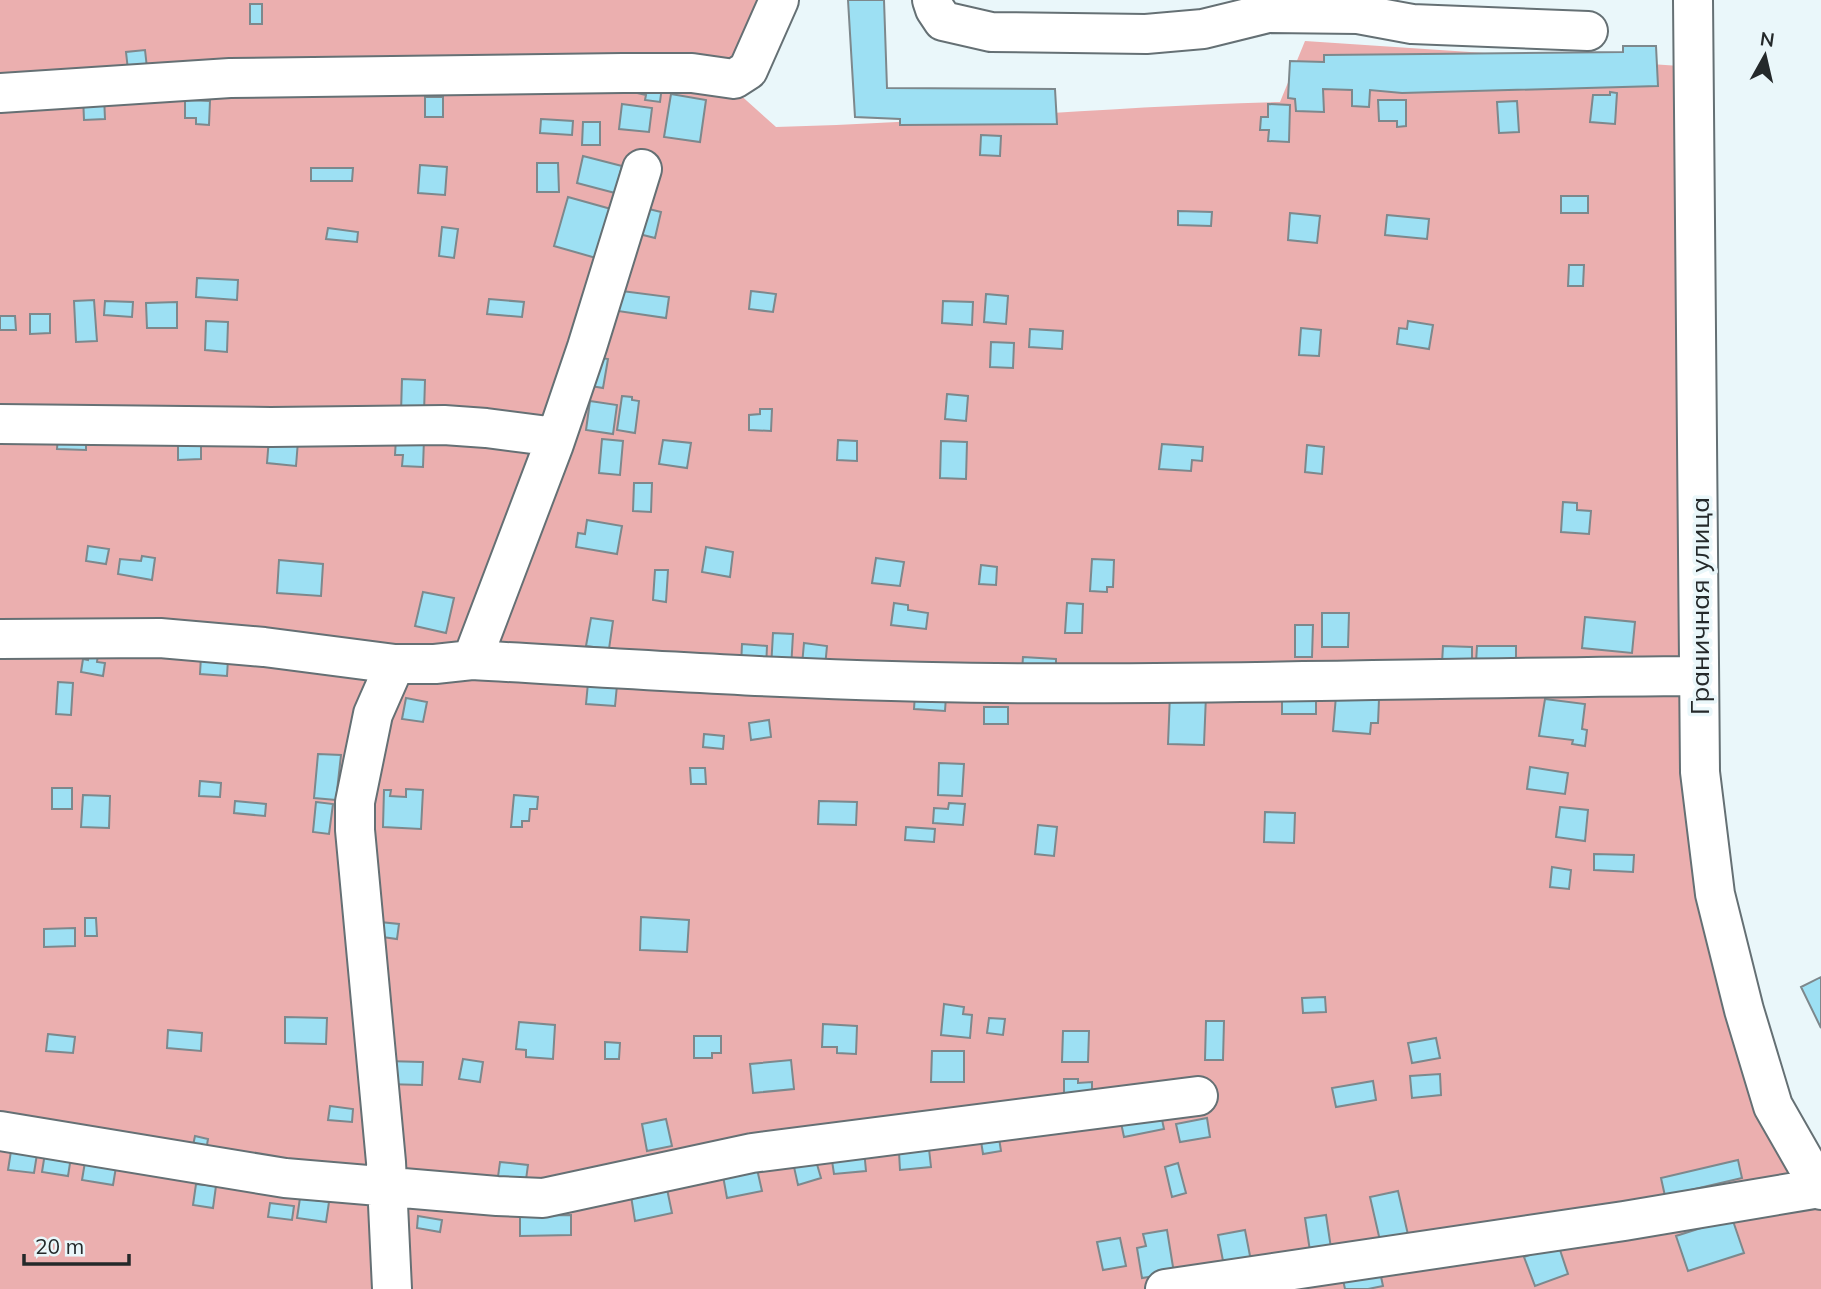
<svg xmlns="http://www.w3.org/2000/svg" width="1821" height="1289" viewBox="0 0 1821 1289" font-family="Mulish,sans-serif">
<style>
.green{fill:#ebafaf}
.building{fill:#9de0f3;stroke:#7d888c;stroke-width:2}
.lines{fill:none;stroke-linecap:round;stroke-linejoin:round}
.minor-casing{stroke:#657074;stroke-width:42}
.minor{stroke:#fff;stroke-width:38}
.labels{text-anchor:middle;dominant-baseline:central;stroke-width:7;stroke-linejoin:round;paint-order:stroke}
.street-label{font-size:26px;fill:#24292a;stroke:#eaf7fa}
</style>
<rect width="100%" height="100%" fill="#eaf7fa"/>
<path class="green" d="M0,0h765l-28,92 39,35c168,-4 336,-21 504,-25l25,-61 390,26 20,827 106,296v99h-1821z"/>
<path class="building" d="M848,0h36l3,88 168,1 2,35 -157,1v-6l-45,-2z
M250,4h12v20h-12z
M1623,46h33l2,40 -256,7 -32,-3 -1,17 -17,-1v-16l-29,-1 1,23 -28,-1 -1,-12 -7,-1 2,-37 34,1v-7l299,-3z
M145,50l2,18 -19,2 -2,-18z
M638,83l24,3 -2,16 -15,-2 1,-5 -9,-2z
M1610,92l7,1 -2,31 -25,-2 3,-27h17z
M671,94l35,6 -6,42 -36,-5z
M83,96h21l1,23 -21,1z
M425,97h18v20h-18z
M185,100l25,1 -1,24 -13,-1v-6h-11z
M1378,100h28v26l-9,1v-6h-18z
M1517,101l2,31 -20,1 -2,-31z
M622,104l30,4 -3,24 -30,-3z
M1268,104l22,1 -1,37 -21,-1 1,-11h-9l1,-13h7z
M541,119l32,2 -1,14 -32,-2z
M583,122h17v23h-18z
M981,135l20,1 -1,20 -20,-1z
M583,156l39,10 -7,27 -38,-10z
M537,163h21l1,29h-22z
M420,165l27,2 -2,28 -27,-2z
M311,168h42l-1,13h-41z
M1561,196h27v17h-27z
M568,197l43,12 -15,49 -42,-12z
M641,207l20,5 -6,26 -20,-5z
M1178,211l34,1 -1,14 -33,-1z
M1290,213l30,3 -3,27 -29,-3z
M1387,215l42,4 -2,20 -42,-4z
M442,227l16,2 -4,29 -15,-2z
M328,228l30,4 -1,10 -31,-3z
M1569,265h15l-1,21h-15z
M197,278l41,2 -1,20 -41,-3z
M614,290l55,7 -3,21 -55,-8z
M751,291l25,3 -3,18 -24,-3z
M986,294l22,2 -2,28 -22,-2z
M489,299l35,3 -2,15 -35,-3z
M94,300l3,41 -21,1 -2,-41z
M105,301l28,1 -1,15 -28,-2z
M943,301l30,1 -1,23 -30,-2z
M177,302v26h-30l-1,-25z
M30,314h20v19l-20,1z
M0,316h15l1,14h-16z
M206,321l22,1 -1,30 -22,-2z
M1408,321l25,4 -4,24 -32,-5 2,-16 8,1z
M1301,328l20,2 -2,26 -20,-1z
M1030,329l33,2 -1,18 -33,-2z
M991,342l23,1 -1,25 -23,-1z
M589,356l19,3 -5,29 -18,-3z
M402,379l23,1 -1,33h-23z
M947,394l21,2 -2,25 -21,-2z
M622,396l10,1v3l7,1 -4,32 -18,-3z
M590,401l27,4 -4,29 -27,-4z
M760,409h12l-1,22 -22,-1v-15l11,-1z
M58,436l28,1v13l-29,-1z
M269,438l29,3 -2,25 -29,-3z
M396,438l28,1 -1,28 -21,-1 1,-11h-8z
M201,439v20l-23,1v-20z
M602,439l21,2 -3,34 -21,-2z
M663,440l28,3 -4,25 -28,-4z
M838,440l19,1v20l-20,-1z
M941,441l26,1 -1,37 -26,-1z
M1162,444l41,3 -1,14 -10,-1 -1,11 -32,-2z
M1307,445l17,2 -2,27 -17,-2z
M634,483h18l-1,29 -18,-1z
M1563,502l14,1v7l14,1 -2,23 -28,-2z
M587,520l35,6 -5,28 -41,-7 2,-14 7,1z
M88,546l21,3 -3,15 -20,-3z
M706,547l27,5 -3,25 -28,-5z
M142,556l13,2 -3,22 -34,-6 2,-15 21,2z
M876,558l28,4 -4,24 -28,-3z
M1092,559l22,1 -1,27h-6v5l-17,-1z
M279,560l44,4 -2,32 -44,-3z
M981,565l16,2 -1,18 -17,-1z
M655,570h13l-2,32 -13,-2z
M423,592l31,6 -8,35 -31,-7z
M894,603l14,2v5l20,3 -2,16 -35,-4z
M1067,603l16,1 -1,29h-17z
M1322,613h27l-1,34h-26z
M1585,617l50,5 -3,31 -50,-5z
M591,618l22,3 -4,28 -23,-3z
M1295,625h18l-1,32h-17z
M773,633l20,1 -2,35 -20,-1z
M804,643l23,3 -2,21 -23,-2z
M742,644l25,2 -1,22 -25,-2z
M1443,646l29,1v16h-30z
M1477,646h39v17h-40z
M89,652l9,2 -1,8 8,1 -2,13 -22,-4 2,-13 5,1z
M201,656l27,3 -1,17 -27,-2z
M1023,657l33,2v13l-34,-1z
M58,682l15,1 -2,32 -15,-1z
M588,683l29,2 -2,21 -29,-2z
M915,694l31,2 -1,15 -31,-2z
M1170,694l36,1 -2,50 -36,-1z
M1336,696l43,3 -1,24h-7l-1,11 -37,-3z
M1282,697h34v17h-34z
M406,698l21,4 -4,20 -21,-3z
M1545,699l40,5 -3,25 5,1 -2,16 -13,-2 1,-4 -34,-4z
M984,707h24v17h-24z
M769,720l2,17 -20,3 -2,-17z
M704,734l20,2 -1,13 -20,-2z
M318,754l23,1 -5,45 -22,-2z
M939,763l25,1 -2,32 -24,-1z
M1530,767l38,6 -3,21 -38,-5z
M690,768h15l1,16h-15z
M200,781l21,2 -1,14 -21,-1z
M52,788h20v21h-20z
M406,789l17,1 -2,39 -38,-2 1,-37h7l-1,6 16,1z
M83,795l27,1 -1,32 -28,-1z
M514,795l24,2 -1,12h-7l-1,12h-7v6h-11z
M235,801l31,3 -1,12 -31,-3z
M819,801l38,1 -1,23 -38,-1z
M316,802l17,2 -4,30 -16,-2z
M949,803l16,1 -2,21 -30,-2 1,-15 14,1z
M1560,807l28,3 -3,31 -29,-4z
M1265,812l30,1 -1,30 -30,-1z
M1038,825l19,2 -3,29 -19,-2z
M906,827l29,2 -1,13 -29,-2z
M1594,854l40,1 -1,17 -39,-2z
M1552,867l19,3 -2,19 -19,-2z
M641,917l48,3 -2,32 -47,-2z
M85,918h11l1,18h-12z
M370,921l29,3 -2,15 -29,-4z
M75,928v18l-31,1v-18z
M1821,977v51l-20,-41z
M1325,997l1,15 -23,1 -1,-15z
M944,1004l20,3 -1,7 9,1 -2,23 -29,-3z
M285,1017l42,1 -1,26 -41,-1z
M989,1018l16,1 -2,16 -16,-2z
M1206,1021h18l-1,39h-18z
M519,1022l36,3 -2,34 -27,-2v-7l-10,-1z
M823,1024l34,2 -1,28 -19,-1v-6h-15z
M168,1030l34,3 -1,18 -34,-3z
M1063,1031h26l-1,31h-26z
M48,1034l27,3 -2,16 -27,-2z
M694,1036h27v17h-9v5h-18z
M1436,1038l4,20 -28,5 -4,-20z
M605,1042l15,1 -1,16h-14z
M932,1051h32v31h-33z
M463,1059l20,3 -3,20 -21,-3z
M791,1060l3,29 -41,4 -3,-29z
M385,1061l38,1 -1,23 -37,-1z
M1440,1074l1,21 -29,3 -2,-22z
M1064,1079h14v4l14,-1v16l-28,1z
M1373,1081l3,19 -40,7 -4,-19z
M330,1106l23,3 -1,13 -24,-2z
M1160,1110l4,19 -40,8 -4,-19z
M1207,1118l3,19 -30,5 -4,-18z
M666,1119l6,27 -25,5 -5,-27z
M195,1136l13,3 -3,18 -14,-2z
M999,1138l2,13 -18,3 -2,-13z
M929,1149l2,18 -31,3 -1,-18z
M864,1150l2,21 -32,3 -3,-20z
M11,1151l26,3 -3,19 -26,-3z
M45,1153l26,4 -3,19 -26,-4z
M1738,1160l4,18 -77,18 -4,-18z
M816,1161l5,17 -23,7 -4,-18z
M85,1162l31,5 -3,18 -31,-5z
M500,1162l28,3 -3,22 -28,-3z
M1178,1163l8,30 -14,4 -7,-30z
M757,1169l5,22 -35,7 -4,-22z
M196,1184l20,2 -3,22 -20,-3z
M667,1189l5,24 -37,8 -4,-25z
M1398,1191l11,48 -28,6 -11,-48z
M300,1198l29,4 -3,20 -29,-4z
M270,1203l24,3 -2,14 -24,-3z
M571,1215v20l-51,1v-20z
M1326,1215l5,33 -21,3 -5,-33z
M418,1216l24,4 -2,12 -23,-4z
M1732,1218l12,35 -56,18 -12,-35z
M1167,1230l7,43 -32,5 -5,-30 9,-2 -3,-12z
M1245,1230l6,31 -27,5 -6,-31z
M1120,1238l6,28 -23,4 -6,-28z
M1558,1244l10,30 -33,12 -11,-29z
M1379,1267l4,19 -15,3h-23l-3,-14z"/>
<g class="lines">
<defs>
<path id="minor" d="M932,0l3,9 8,12 48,11 155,2 57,-5 65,-16 21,-13
M1693,0l7,772 15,122 29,116 29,96 48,84
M1268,13l90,1 54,10 176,7
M0,93l230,-15 393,-5h69l42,6 14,-9 31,-70
M0,424l271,3 173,-2 42,3 70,9
M0,639l160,-1 104,9 131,17h40l37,-4c175,10 349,22 524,23 234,2 469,-6 703,-7
M472,660l82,-216 33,-97 55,-178
M0,1131l285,47 212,18 46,2 209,-45 446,-57
M392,1289l-6,-127 -31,-332v-28l18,-88 22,-50
M1165,1289l459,-68 196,-33"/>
</defs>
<use href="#minor" class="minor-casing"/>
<use href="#minor" class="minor"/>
</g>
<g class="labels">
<g class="street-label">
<text transform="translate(1699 606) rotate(-90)">Граничная улица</text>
</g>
</g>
<g transform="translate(1765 56) rotate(8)" stroke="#eaf7fa" stroke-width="5" paint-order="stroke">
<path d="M0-5L12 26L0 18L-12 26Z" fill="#24292a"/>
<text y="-10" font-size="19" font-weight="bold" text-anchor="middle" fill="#24292a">N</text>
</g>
<path d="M24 1254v10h105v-10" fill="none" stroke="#24292a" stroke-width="3.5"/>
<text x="35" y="1254" font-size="21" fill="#24292a" stroke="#eaf7fa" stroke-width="5" paint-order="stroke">20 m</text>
</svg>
